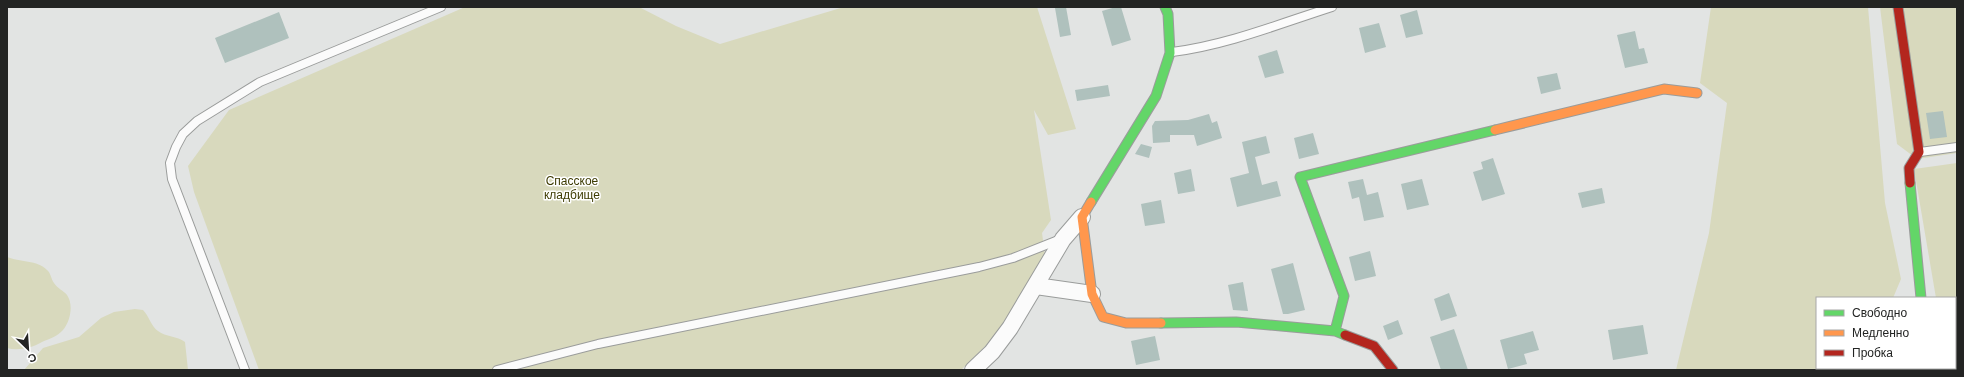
<svg xmlns="http://www.w3.org/2000/svg" width="1964" height="377" viewBox="0 0 1964 377" font-family="Arial,sans-serif">
<style>
.green{fill:#d8d9bd}
.building{fill:#afc1bd}
.lines{fill:none;stroke-linecap:round;stroke-linejoin:round}
.lane-casing{stroke:#9a9c9b;stroke-width:10}
.street-casing{stroke:#9a9c9b;stroke-width:18}
.fast-casing{stroke:#9a9c9b;stroke-width:11}
.slow-casing{stroke:#9a9c9b;stroke-width:11}
.jam-casing{stroke:#9a9c9b;stroke-width:11}
.lane{stroke:#fbfbfb;stroke-width:8}
.street{stroke:#fbfbfb;stroke-width:16}
.fast{stroke:#63d668;stroke-width:9}
.slow{stroke:#ff974d;stroke-width:9}
.jam{stroke:#b3261e;stroke-width:9}
.labels{text-anchor:middle;dominant-baseline:central;stroke-width:3;stroke-linejoin:round;paint-order:stroke}
.park-label{font-size:12px;fill:#3e3c03;stroke:#fff}
</style>
<rect width="100%" height="100%" fill="#e2e4e3"/>
<path class="green" d="M465,7h174l37,19 44,18 124,-37h193l39,122 -28,6 -14,-25 17,110 -9,13 3,22 -36,68 -48,47h-702l-65,-178 -6,-26 41,-56z
M1711,7h157l17,196 16,76 -8,19h-76v70h26l-3,2h-164l33,-137 18,-130 -27,-20z
M1880,7h77v146l-40,6 -20,-15z
M1957,163v183h-2v-48h-19l-22,-129z
M7,257c12,5 31,3 40,13 4,3 4,9 7,13 3,5 10,8 13,12 7,10 3,27 -4,35 -5,6 -14,9 -21,12 -10,6 -24,9 -35,6z
M135,309l8,1c6,6 8,16 15,21 8,6 19,5 27,11l3,28h-164l19,-22 36,-11 22,-19 13,-6z"/>
<path class="building" d="M1066,7l5,28 -11,2 -5,-29z
M1116,7h5l10,33 -19,6 -10,-35z
M1417,10l6,24 -17,4 -6,-23z
M279,12l10,26 -64,25 -10,-25z
M1379,23l7,24 -21,6 -6,-25z
M1635,31l4,18 5,-1 4,15 -23,5 -8,-33z
M1277,50l7,23 -19,5 -7,-22z
M1557,73l4,16 -20,5 -4,-17z
M1108,85l2,11 -33,5 -2,-11z
M1943,111l4,26 -17,2 -4,-26z
M1209,114l3,9 5,-2 5,17 -25,8 -3,-11h-24v7l-17,1 -1,-17 3,-5 33,-1z
M1313,133l6,21 -20,5 -5,-21z
M1266,136l4,17 -15,4 7,28 15,-4 4,15 -44,11 -7,-29 19,-5 -7,-31z
M1141,144l11,3 -3,11 -14,-4z
M1493,158l12,36 -23,7 -9,-29 10,-3 -2,-7z
M1191,169l4,22 -17,3 -4,-21z
M1363,179l4,16 11,-3 6,25 -20,4 -5,-24 -7,2 -4,-17z
M1422,179l7,26 -22,5 -6,-26z
M1602,188l3,15 -23,5 -4,-15z
M1161,200l4,23 -20,3 -4,-22z
M1370,251l6,25 -21,5 -6,-24z
M1293,263l12,47 -17,4h-5l-12,-45z
M1243,282l5,29 -15,-1 -5,-25z
M1449,293l8,23 -16,5 -7,-22z
M1398,320l5,14 -15,6 -5,-14z
M1643,325l5,29 -35,6 -5,-30z
M1454,329l14,41h-27l-11,-33z
M1533,331l6,19 -15,4 3,10 -19,5 -8,-29z
M1155,336l5,24 -24,5 -5,-24z"/>
<g class="lines">
<defs>
<path id="lane" d="M1172,52c55,-7 107,-28 160,-45
M1920,152l37,-5
M245,370l-73,-191 -2,-16 6,-16 7,-13 14,-13 63,-39 181,-75
M497,370l101,-26 381,-77 34,-9 48,-19"/>
<path id="street" d="M1036,286l56,8
M973,370l19,-18 18,-24 53,-89 19,-22
M1913,370l1,-2"/>
<path id="fast" d="M1910,183l11,115
M1091,202l65,-106 14,-43 -2,-39 -3,-7
M1161,323l75,-1 99,9 10,4
M1335,331l9,-35 -44,-119 195,-47"/>
<path id="slow" d="M1495,130l169,-41 33,4
M1091,202l-9,15 10,77 11,23 23,6h35"/>
<path id="jam" d="M1898,7l21,145 -10,16 1,15
M1345,335l29,11 19,24"/>
</defs>
<use href="#lane" class="lane-casing"/>
<use href="#street" class="street-casing"/>
<use href="#fast" class="fast-casing"/>
<use href="#slow" class="slow-casing"/>
<use href="#jam" class="jam-casing"/>
<use href="#lane" class="lane"/>
<use href="#street" class="street"/>
<use href="#fast" class="fast"/>
<use href="#slow" class="slow"/>
<use href="#jam" class="jam"/>
</g>
<g class="labels">
<g class="park-label">
<text x="572" y="181">Спасское<tspan x="572" dy="14">кладбище</tspan></text>
</g>
</g>
<rect width="1964" height="377" fill="none" stroke="#232423" stroke-width="16"/>
<rect x="1816" y="297" width="140" height="72" fill="#ffffff" stroke="#a7a7a7"/>
<rect x="1824" y="310" width="20" height="6" fill="#63d668" stroke="#a7a7a7"/>
<text x="1852" y="317" font-size="12" fill="#232423">Свободно</text>
<rect x="1824" y="330" width="20" height="6" fill="#ff974d" stroke="#a7a7a7"/>
<text x="1852" y="337" font-size="12" fill="#232423">Медленно</text>
<rect x="1824" y="350" width="20" height="6" fill="#b3261e" stroke="#a7a7a7"/>
<text x="1852" y="357" font-size="12" fill="#232423">Пробка</text>
<g transform="translate(28 349) rotate(155)" stroke="#ffffff" stroke-width="3" paint-order="stroke">
<path d="M0-3L7 15L0 10L-7 15Z" fill="#232423"/>
<text y="-6" font-size="11" font-weight="bold" text-anchor="middle" fill="#232423">С</text>
</g>
</svg>
